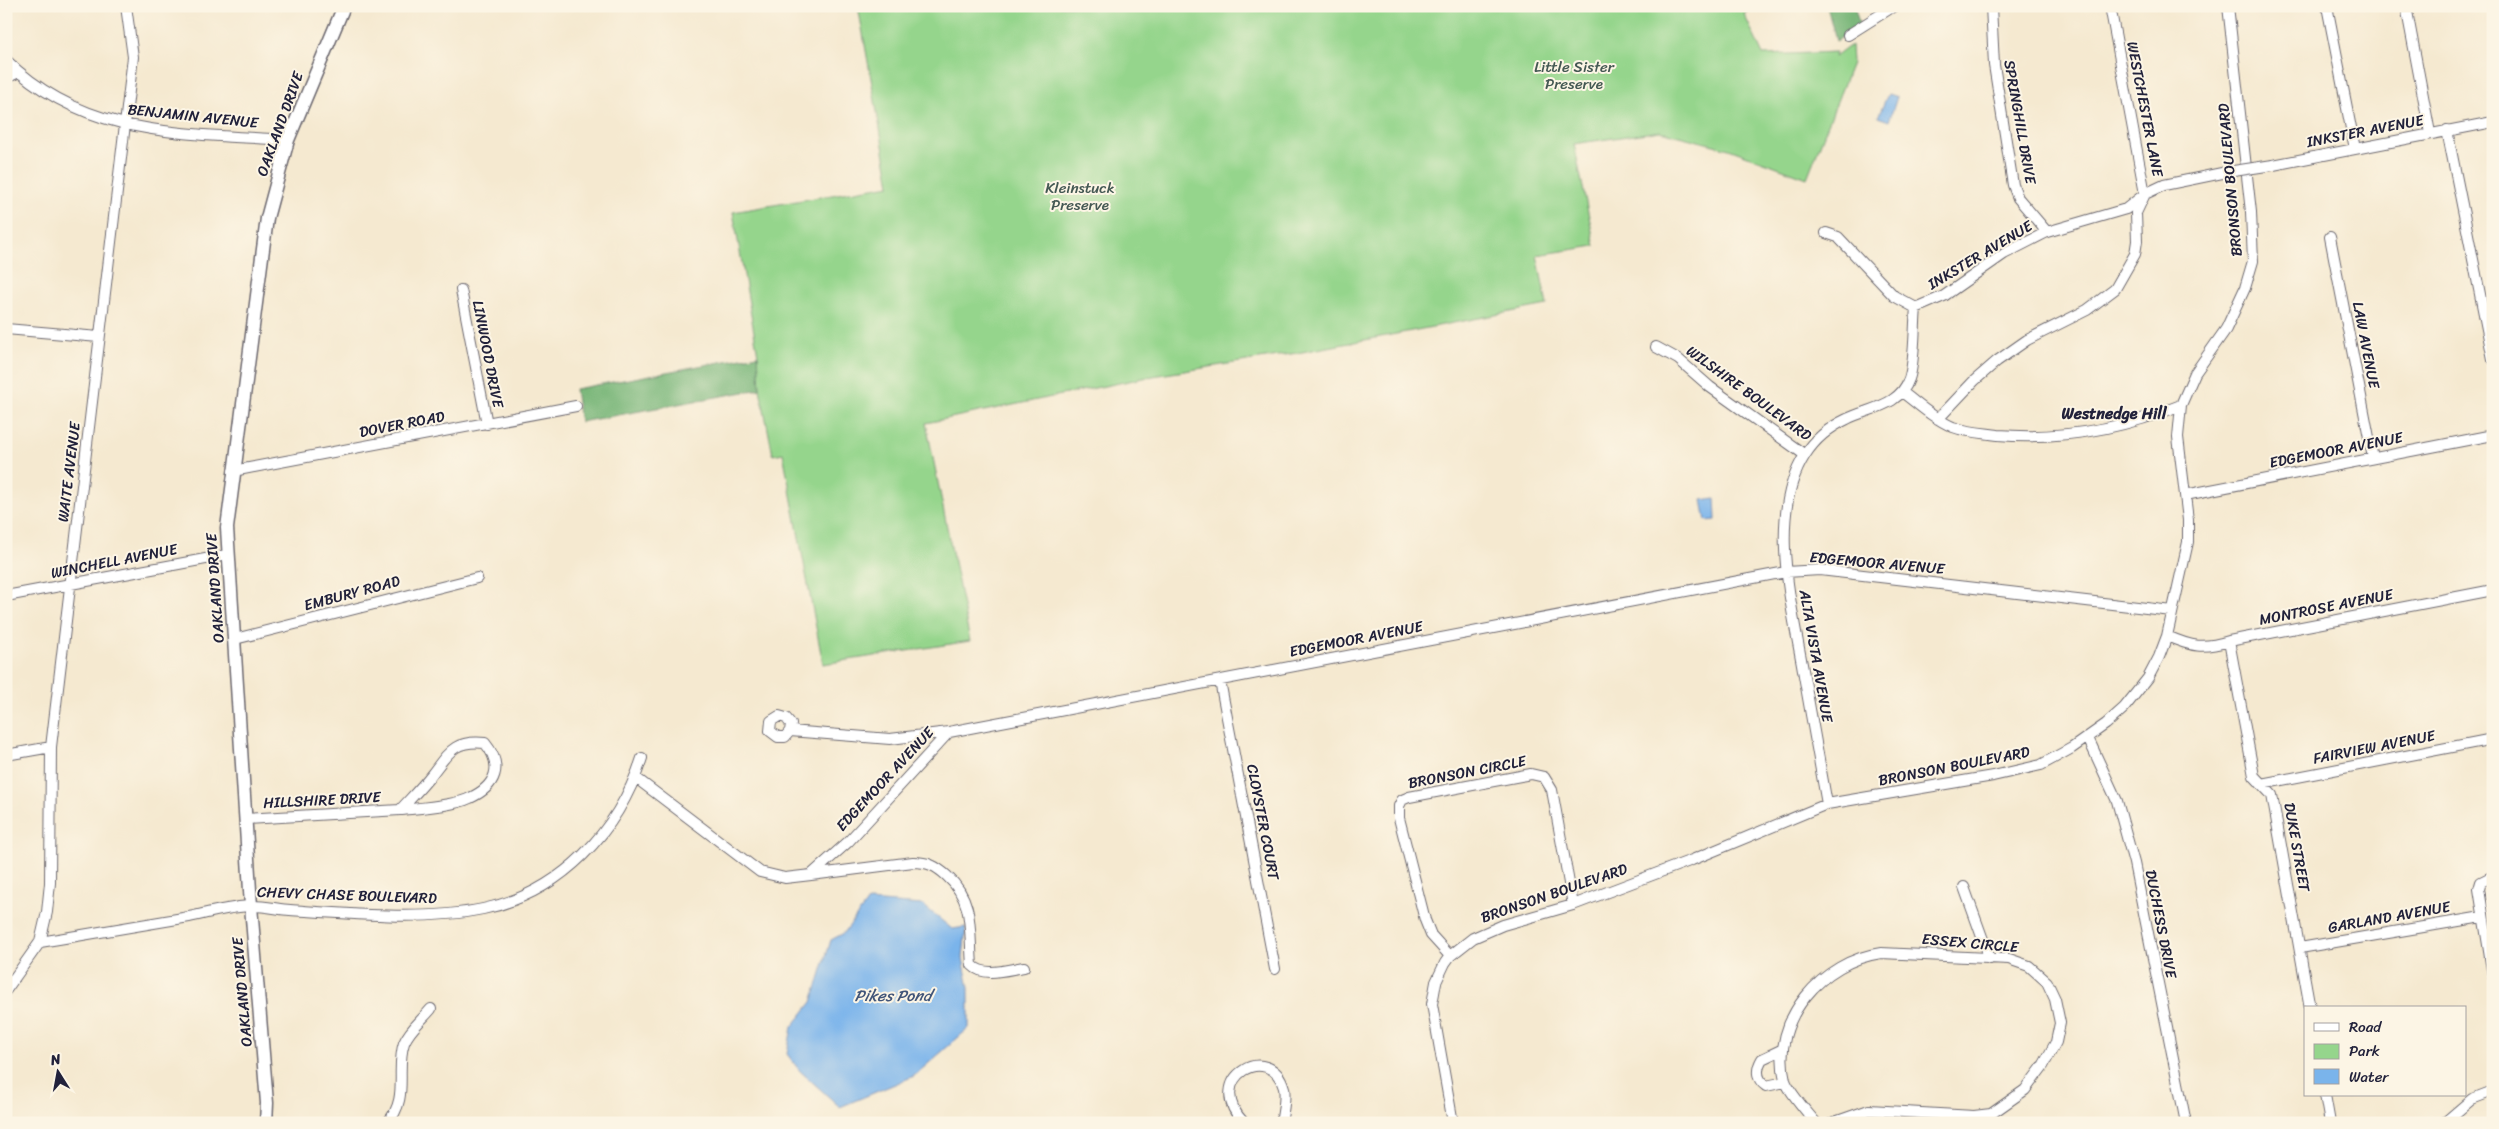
<svg xmlns="http://www.w3.org/2000/svg" width="2499" height="1129" viewBox="0 0 2499 1129" font-family="Sriracha,sans-serif">
<style>
.green{fill:#95d58c;stroke:#5c7c64}
.forest{fill:#78b678;stroke:#4d6c5a}
.water{fill:#7ab4eb;stroke:#4e6b93}
.lines{fill:none;stroke-linecap:round;stroke-linejoin:round}
.minor-casing{stroke:#6c686f;stroke-width:12}
.major-casing{stroke:#6c686f;stroke-width:15}
.minor{stroke:#fff;stroke-width:10}
.major{stroke:#fff;stroke-width:12}
.minor-bridge-casing{stroke:#6c686f;stroke-width:12;stroke-linecap:butt}
.minor-bridge{stroke:#fff;stroke-width:10}
.labels{text-anchor:middle;dominant-baseline:central;stroke-width:4;stroke-linejoin:round;paint-order:stroke}
.park-label{font-size:15px;fill:#445853;stroke:#fcf5e5}
.street-label{font-size:15px;fill:#22223b;stroke:#fcf5e5}
.neighbourhood-label{font-size:16px;font-weight:bold;fill:#22223b;stroke:#fcf5e5}
.water-label{font-size:16px;font-style:italic;fill:#415579;stroke:#fcf5e5}
</style>
<rect width="100%" height="100%" fill="#fcf5e5"/>
<filter id="ink" filterUnits="userSpaceOnUse"><feTurbulence type="fractalNoise" baseFrequency=".02" numOctaves="2"/><feDisplacementMap in="SourceGraphic" scale="10" xChannelSelector="R" yChannelSelector="G"/><feConvolveMatrix kernelMatrix="1 2 1 2 8 2 1 2 1" color-interpolation-filters="sRGB"/></filter>
<filter id="wash" filterUnits="userSpaceOnUse"><feTurbulence type="fractalNoise" baseFrequency=".0096" numOctaves="4" result="noise"/><feDisplacementMap in="SourceGraphic" scale="20" xChannelSelector="R" yChannelSelector="G"/><feGaussianBlur stdDeviation="1.12" result="paint"/><feColorMatrix in="noise" values="0 0 0 0 0 0 0 0 0 0 0 0 0 0 0 0 0 1.4 0 .05"/><feComposite in="paint" operator="in"/></filter>
<g filter="url(#wash)">
<rect width="100%" height="100%" fill="#f5e9d0"/>
<path class="green" d="M858,6h897l-11,8 19,41 73,-3 -1,5 16,-12 1,18 -45,115 -78,-29 -69,-18 -86,13 21,102 -58,9 10,50 -250,48 -144,23 -227,47 44,218 -147,23 -40,-211 -10,2 -13,-66 -2,-34 -25,-143 157,-27z"/>
<path class="forest" d="M1827,6h27l6,20 -24,15z
M758,355l2,34 -180,33 -5,-33z"/>
<path class="water" d="M1888,94l9,3 -8,24 -11,-4z
M1715,498l1,22 -10,1 -4,-21z
M868,901l55,4 29,24 14,-2 -3,31 6,30v40l-55,48 -74,31 -40,-36 -13,-17 5,-27 20,-25 19,-62 13,-7z"/>
</g>
<g filter="url(#ink)">
<g class="lines">
<defs>
<path id="minor" d="M1991,6l3,59 19,120 5,13 29,34
M2327,6l28,143
M2406,6l24,127
M1848,35l46,-29
M6,60c79,78 179,73 282,80
M6,78l13,-6
M2447,130l46,229
M2273,165l220,-43
M1826,233l12,4 56,59 22,12 28,-12 60,-42 43,-22 79,-23 19,-15 19,-9 63,-13
M2330,237l43,221
M461,290l26,134
M6,329l93,8
M1656,347l22,12 32,28 95,68
M1902,392c16,12 32,27 51,35 13,5 30,6 45,8 63,5 124,-6 183,-30
M1938,419l36,-38 23,-20 30,-21 60,-30 28,-21 20,-35 2,-13 -1,-28 9,-19 -35,-188
M233,471l343,-65
M2185,495l308,-60
M6,596l221,-41
M2167,636c25,11 36,13 62,5l264,-51
M235,639l242,-61
M2229,641l25,135 18,19 38,213
M1220,681l55,288
M790,731l1,-7 -5,-6 -7,-2 -8,5 -1,10 8,6h7l5,-6 100,8 59,-7
M2088,738l29,63 17,62 52,260
M6,755l45,-8
M636,778l124,94 25,6 26,-3 37,-33 101,-110 837,-160 34,-2 352,41
M2261,784l232,-45
M1827,804c-8,-45 -16,-90 -24,-134 -11,-64 -36,-156 2,-215 10,-16 25,-28 42,-36 22,-11 53,-13 62,-40 6,-17 5,-52 7,-71
M246,819l154,-9c10,-11 22,-23 32,-36 17,-22 22,-34 53,-31 19,23 11,43 -15,55 -16,8 -52,10 -70,12
M811,875l102,-13c15,0 23,4 34,14 28,25 22,56 25,89 12,13 37,4 52,2
M2493,876l-12,6 -2,7 14,87
M1964,887l26,72
M40,942l7,-30 3,-29 1,-136 82,-690 -7,-51
M2300,948l182,-31
M1450,956l-19,-21 -6,-15 -26,-102v-12l3,-6 7,-3 122,-23 13,3 8,13 21,115
M6,990l34,-48c50,-8 100,-17 149,-25 20,-4 43,-11 64,-11 12,0 25,3 37,4 59,4 136,11 193,-1 78,-16 135,-77 159,-151
M1781,1050l-19,9c-6,10 -6,20 4,27l19,-4
M2325,1095l5,28
M387,1123c23,-24 8,-54 17,-80 5,-13 18,-23 27,-34
M1244,1123c-43,-45 27,-83 40,-35 2,10 -1,25 -3,35
M1453,1123l-21,-119 4,-22 9,-19 5,-7 23,-18 30,-13 70,-20 119,-45 135,-56 166,-28 48,-11 31,-17 34,-24 18,-16 24,-30 11,-21 8,-21 21,-94v-22l-10,-83 3,-32 14,-32 31,-44 19,-41 8,-27 -2,-49 -23,-206
M1816,1123c-8,-10 -28,-32 -31,-43 -15,-61 38,-119 96,-127l128,6 20,7 18,16 8,17 5,24 -4,19 -13,24 -18,24 -34,24 -17,2 -105,-6 -37,13
M2444,1123l28,-24 21,-8"/>
<path id="major" d="M266,1123l1,-20 -16,-197 -24,-378 40,-310 21,-78 56,-134"/>
</defs>
<use href="#minor" class="minor-casing"/>
<use href="#major" class="major-casing"/>
<use href="#minor" class="minor"/>
<use href="#major" class="major"/>
<defs>
<path id="minor-bridge" d="M2227,172l46,-7"/>
</defs>
<use href="#minor-bridge" class="minor-bridge-casing"/>
<use href="#minor-bridge" class="minor-bridge"/>
</g>
</g>
<g class="labels">
<g class="park-label">
<text x="1574" y="67">Little Sister<tspan x="1574" dy="17">Preserve</tspan></text>
<text x="1080" y="188">Kleinstuck<tspan x="1080" dy="17">Preserve</tspan></text>
</g>
<g class="street-label">
<text transform="translate(2145 109) rotate(79)">WESTCHESTER LANE</text>
<text transform="translate(193 116) rotate(6)">BENJAMIN AVENUE</text>
<text transform="translate(2020 122) rotate(80)">SPRINGHILL DRIVE</text>
<text transform="translate(280 124) rotate(-70)">OAKLAND DRIVE</text>
<text transform="translate(2365 131) rotate(-11)">INKSTER AVENUE</text>
<text transform="translate(2230 180) rotate(-95)">BRONSON BOULEVARD</text>
<text transform="translate(1980 255) rotate(-31)">INKSTER AVENUE</text>
<text transform="translate(2366 345) rotate(79)">LAW AVENUE</text>
<text transform="translate(488 354) rotate(79)">LINWOOD DRIVE</text>
<text transform="translate(1749 393) rotate(36)">WILSHIRE BOULEVARD</text>
<text transform="translate(402 424) rotate(-11)">DOVER ROAD</text>
<text transform="translate(2336 450) rotate(-11)">EDGEMOOR AVENUE</text>
<text transform="translate(69 472) rotate(-83)">WAITE AVENUE</text>
<text transform="translate(114 561) rotate(-11)">WINCHELL AVENUE</text>
<text transform="translate(1877 563) rotate(5)">EDGEMOOR AVENUE</text>
<text transform="translate(215 588) rotate(-94)">OAKLAND DRIVE</text>
<text transform="translate(352 593) rotate(-15)">EMBURY ROAD</text>
<text transform="translate(2326 607) rotate(-11)">MONTROSE AVENUE</text>
<text transform="translate(1356 639) rotate(-11)">EDGEMOOR AVENUE</text>
<text transform="translate(1816 656) rotate(80)">ALTA VISTA AVENUE</text>
<text transform="translate(2374 747) rotate(-11)">FAIRVIEW AVENUE</text>
<text transform="translate(1954 766) rotate(-11)">BRONSON BOULEVARD</text>
<text transform="translate(1467 772) rotate(-11)">BRONSON CIRCLE</text>
<text transform="translate(885 779) rotate(-47)">EDGEMOOR AVENUE</text>
<text transform="translate(322 800) rotate(-3)">HILLSHIRE DRIVE</text>
<text transform="translate(1263 822) rotate(79)">CLOYSTER COURT</text>
<text transform="translate(2297 847) rotate(80)">DUKE STREET</text>
<text transform="translate(1554 893) rotate(-19)">BRONSON BOULEVARD</text>
<text transform="translate(347 895) rotate(2)">CHEVY CHASE BOULEVARD</text>
<text transform="translate(2389 917) rotate(-10)">GARLAND AVENUE</text>
<text transform="translate(2161 924) rotate(79)">DUCHESS DRIVE</text>
<text transform="translate(1970 943) rotate(5)">ESSEX CIRCLE</text>
<text transform="translate(242 992) rotate(-95)">OAKLAND DRIVE</text>
</g>
<g class="neighbourhood-label">
<text x="2114" y="413">Westnedge Hill</text>
</g>
<g class="water-label">
<text x="893" y="995">Pikes Pond</text>
</g>
</g>
<rect width="2499" height="1129" fill="none" stroke="#fcf5e5" stroke-width="25"/>
<rect x="2304" y="1006" width="162" height="90" fill="#fcf5e5" stroke="#a5a1a1"/>
<rect x="2314" y="1023" width="25" height="8" fill="#ffffff" stroke="#a5a1a1"/>
<text x="2349" y="1032" font-size="15" fill="#22223b">Road</text>
<rect x="2314" y="1044" width="25" height="15" fill="#95d58c" stroke="#a5a1a1"/>
<text x="2349" y="1056" font-size="15" fill="#22223b">Park</text>
<rect x="2314" y="1069" width="25" height="15" fill="#7ab4eb" stroke="#a5a1a1"/>
<text x="2349" y="1082" font-size="15" fill="#22223b">Water</text>
<g transform="translate(58 1072) rotate(349)" stroke="#fcf5e5" stroke-width="4" paint-order="stroke">
<path d="M0-4L9 19L0 12L-9 19Z" fill="#22223b"/>
<text y="-8" font-size="14" font-weight="bold" text-anchor="middle" fill="#22223b">N</text>
</g>
</svg>
